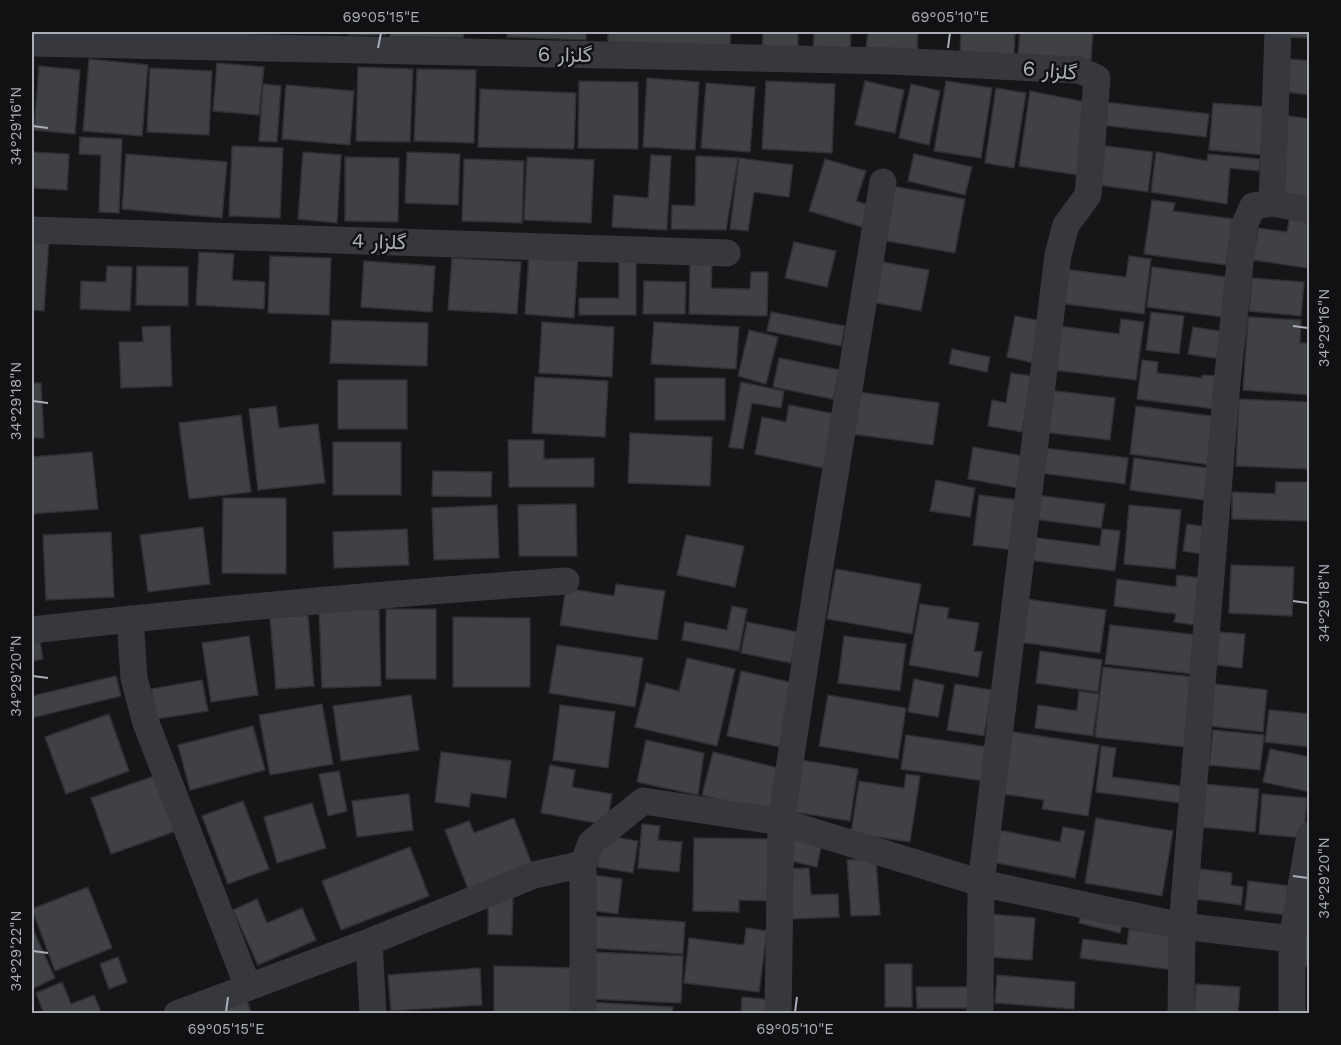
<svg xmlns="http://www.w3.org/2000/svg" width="1341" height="1045" viewBox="0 0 1341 1045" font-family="'Work Sans',Vazirmatn,sans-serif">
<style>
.building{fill:#404145;stroke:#303034;stroke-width:1.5}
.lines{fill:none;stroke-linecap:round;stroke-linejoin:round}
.minor{stroke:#37383d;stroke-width:27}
.ticks{fill:none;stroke:#a8adb8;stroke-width:2}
.labels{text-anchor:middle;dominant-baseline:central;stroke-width:5;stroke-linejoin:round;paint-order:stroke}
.street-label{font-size:21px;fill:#a8adb8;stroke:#111113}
.neatline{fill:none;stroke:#a8adb8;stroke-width:2}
.ticks-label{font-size:15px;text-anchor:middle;fill:#a8adb8}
</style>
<rect width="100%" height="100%" fill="#161618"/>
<path class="building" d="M300,32h42l-1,2z
M349,32h37v3h-37z
M390,32h74l-1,6 -73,-1z
M508,32h78v8l-79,-3z
M608,32h123l-1,14 -122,-4z
M763,32h35v18l-36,-2z
M814,32h37l-1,21 -37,-2z
M868,32h50l-1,20 -51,-4z
M961,32h54l-1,24 -54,-2z
M1020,32h73l-2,28 -73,-6z
M1290,32h20v6l-21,-1z
M89,59l59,6 -6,71 -59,-5z
M1290,59l20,2v34l-24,-3z
M217,63l47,4 -5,48 -46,-4z
M39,66l41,4 -5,64 -41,-4z
M358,67l55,2 -3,73 -54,-1z
M150,68l62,3 -3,64 -62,-3z
M417,69l59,1 -2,73 -60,-2z
M647,78l52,4 -4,68 -52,-3z
M579,81l59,1v67l-60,-1z
M766,81l69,3 -3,69 -70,-4z
M865,81l39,9 -9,43 -40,-8z
M946,81l46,7 -11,70 -47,-7z
M706,83l49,4 -5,65 -49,-4z
M263,84l18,2 -4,56 -18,-1z
M911,84l29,7 -11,54 -30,-7z
M286,85l68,6 -4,54 -68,-6z
M996,88l30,5 -12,75 -29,-5z
M480,89l96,4 -2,56 -96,-2z
M1030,91l61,12 -7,73 -65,-10z
M1104,102l105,12 -3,23 -105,-12z
M1213,103l54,4 -4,48 -54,-5z
M1282,115l28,4v79l-29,-3z
M80,137l42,2 -3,74 -20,-1 2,-57 -22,-1z
M1098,145l55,7 -5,40 -56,-8z
M232,146l51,2 -3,70 -51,-2z
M32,152l37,2 -2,36 -35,-2z
M303,152l38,3 -4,68 -39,-4z
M407,152l53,2 -2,51 -53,-2z
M1156,152l51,9 1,-7 52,5 -1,12 -29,-3 -3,36 -76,-12z
M126,154l101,8 -5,56 -100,-9z
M914,154l58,13 -7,28 -57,-14z
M651,155l20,1 -4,74 -55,-3 2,-32 34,3z
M696,156l42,2 -12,72 -55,-1 1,-24 23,1z
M345,157l54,1 -1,64 -53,-1z
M527,157l67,3 -3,63 -67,-3z
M739,158l54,7 -4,32 -35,-5 -6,39 -18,-2z
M464,159l60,2 -2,62 -60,-2z
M825,159l41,12 -10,30 13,4 -7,22 -53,-16z
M891,186l74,13 -10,54 -74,-13z
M1152,200l23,3 -2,8 60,8 -7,46 -82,-11z
M1290,215l20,3v29l-3,21 -54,-8 5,-32 29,4z
M32,239h17l-5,72 -12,-1z
M794,242l42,9 -9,36 -42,-9z
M199,252l35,2 -2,26 33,2 -1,27 -68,-4z
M529,253l49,3 -4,62 -49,-4z
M270,256l61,2 -2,57 -61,-2z
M619,256h17v59h-57v-17h40z
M1129,256l22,3 -7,55 -85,-11 4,-34 63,8z
M452,258l69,4 -4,52 -69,-4z
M364,261l71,5 -3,46 -71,-5z
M878,261l51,9 -8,41 -50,-9z
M690,263h22l-1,25 39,1 1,-17h17l-1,44 -78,-2z
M107,266l25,1 -2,44 -50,-2 1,-28 25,1z
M137,266l51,1v39l-52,-1z
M1152,267l75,10 -4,40 -76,-10z
M1252,278l52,4 -3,34 -52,-5z
M644,281l42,1 -1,32h-42z
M771,312l74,14 -4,20 -74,-15z
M1151,312l33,4 -5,38 -33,-4z
M1015,316l27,5 -9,42 -26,-6z
M1248,317l53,3 -1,23h10v52l-67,-5z
M1121,319l23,3 -8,58 -82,-10 6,-44 59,8z
M332,320l96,3 -1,43 -97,-3z
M542,322l72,5 -2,50 -73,-4z
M654,322l85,5 -3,42 -85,-5z
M170,326l2,60 -51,2 -2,-46h24l-1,-15z
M1193,327l33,5 -5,27 -33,-5z
M749,330l29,7 -12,47 -28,-8z
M952,349l38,8 -3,15 -38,-8z
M779,358l61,12 -7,29 -60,-12z
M1142,360l16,2 -1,11 45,5v-3l17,1 -4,33 -78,-10z
M1011,373l21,3 -10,56 -34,-6 4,-26 14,3z
M535,377l73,4 -3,56 -73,-4z
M655,378h70v42h-70z
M338,380h69v49h-69z
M741,382l43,9 -3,17 -29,-5 -9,46 -14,-2z
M32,383h9l3,55h-12z
M1047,390l68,8 -5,42 -68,-8z
M858,392l81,11 -6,42 -81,-11z
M1239,399l71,3v67l-74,-3z
M789,405l46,9 -11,54 -69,-14 7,-37 24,5z
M276,406l3,22 39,-4 7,59 -67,7 -9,-81z
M1136,406l81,11 -6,48 -81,-11z
M241,415l10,77 -62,7 -10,-76z
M630,433l82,4 -2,49 -82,-3z
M508,440h36v19l50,-1v29h-85z
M333,442h68v53h-68z
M973,447l50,9 -5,32 -50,-9z
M1044,448l84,10 -3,26 -84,-11z
M92,452l6,57 -66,5v-57z
M1134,458l81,11 -4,32 -81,-11z
M433,471l59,1 -1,25 -59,-1z
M936,480l39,8 -5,29 -40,-6z
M1276,482h34v39l-78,-2v-27l43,2z
M979,495l40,5 -6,50 -40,-5z
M1036,495l69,9 -4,24 -68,-9z
M223,498h63v76l-64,-1z
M576,504l1,52h-58l-1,-51z
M497,505l2,53 -65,2 -2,-52z
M1129,505l52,5 -6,59 -51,-5z
M1187,524l25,4 -5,27 -24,-4z
M203,527l7,57 -62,8 -8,-57z
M407,529l2,36 -75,3 -1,-36z
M1102,529l18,2 -5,40 -87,-11 3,-23 69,9z
M111,532l3,65 -68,3 -3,-65z
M686,535l58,11 -9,41 -58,-12z
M1231,565l63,2 -2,49 -63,-3z
M836,569l85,15 -9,50 -85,-15z
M1177,575l23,3 -6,47 -20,-3 2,-8 -62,-8 3,-27 59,8z
M616,584l49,7 -8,49 -97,-15 6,-37 48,8z
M1026,599l80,11 -6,43 -81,-11z
M920,604l29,4 -2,10 32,5 -5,28 8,1 -4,25 -69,-12z
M732,606l15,3 -8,42 -57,-11 3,-18 42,8z
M379,609l2,77 -59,2 -3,-77z
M386,609h50v70h-50z
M308,615l6,71 -38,3 -6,-71z
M453,617l77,1v69h-77z
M747,622l50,10 -6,31 -50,-10z
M1110,625l88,10 -5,39 -88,-10z
M1219,632l26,2 -3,34 -26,-3z
M39,635l4,24 -11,2v-24z
M249,636l9,59 -47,7 -9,-59z
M844,636l62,8 -6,47 -62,-8z
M557,645l86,13 -8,49 -86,-14z
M1040,651l62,9 -4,32 -62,-9z
M687,658l48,11 -18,77 -82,-19 11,-44 33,8z
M1103,667l90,10 -7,70 -91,-10z
M741,671l53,12 -14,64 -53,-11z
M116,676l5,20 -89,22v-22z
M914,679l30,6 -6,32 -30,-5z
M202,680l6,31 -51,8 -6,-30z
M955,684l37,6 -8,46 -37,-6z
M1214,684l53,6 -4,42 -53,-6z
M1079,691l20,3 -6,42 -58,-8 3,-23 39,6z
M411,695l8,55 -78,11 -8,-55z
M828,695l78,13 -8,51 -79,-13z
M322,704l11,60 -63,11 -11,-60z
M560,705l55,7 -7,56 -55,-8z
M1269,710l41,4v33l-45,-5z
M109,714l20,57 -63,23 -21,-57z
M253,726l12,44 -75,20 -12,-45z
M1213,730l51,5 -4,35 -51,-5z
M1007,731l92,14 -11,71 -46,-7 2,-9 -47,-7z
M906,735l82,12 -5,34 -82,-12z
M646,740l58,13 -6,42 -61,-13z
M1101,746l15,2 -4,29 70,9 -2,17 -84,-11z
M1270,749l40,8v35l-47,-10z
M441,752l70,9 -5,37 -35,-5 -2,14 -34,-5z
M713,752l73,18 -12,44 -72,-19z
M801,760l57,9 -8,52 -57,-9z
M550,765l25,5 -3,17 40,7 -5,31 -66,-12z
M339,771l8,40 -19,5 -9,-42z
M160,774l19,56 -68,24 -20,-56z
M906,774l14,2 -10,66 -59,-9 8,-52 45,7z
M1204,784l55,5 -4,43 -55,-5z
M409,794l4,36 -56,7 -5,-36z
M1262,794l45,4 -3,40 -45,-4z
M243,801l26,68 -41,15 -26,-68z
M312,803l14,45 -49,15 -13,-46z
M514,818l18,46 -64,25 -23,-59 24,-9 5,12z
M1096,818l77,13 -11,65 -77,-13z
M642,824l18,2 -2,14 24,2 -3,30 -41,-4z
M1063,827l22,4 -10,47 -83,-16 6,-32 62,12z
M602,835l36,6 -5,32 -36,-6z
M791,836l31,6 -5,25 -31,-7z
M694,838l81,1 -1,62 -35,-1v12l-46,-1z
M410,847l19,49 -88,34 -19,-49z
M876,859l4,56 -29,1 -4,-56z
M809,868l2,27 27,-1 1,23 -49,2 -2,-50z
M1200,869l32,4 -1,12 12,2 -2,18 -45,-6z
M592,875l30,4 -4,35 -30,-4z
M1248,881l42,5 -3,29 -42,-5z
M88,887l24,61 -57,23 -23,-62z
M513,897l-1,38 -24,-1v-36z
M257,899l10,24 35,-15 14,32 -58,25 -25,-55z
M1083,906l41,10 -4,17 -41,-10z
M990,914l45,4 -3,42 -45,-3z
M593,916l92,6 -2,32 -92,-6z
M32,927l23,51 -23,11z
M746,928l21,3 -8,61 -75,-9 5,-45 55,7z
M1304,928h6v39l-10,-1z
M1129,929l49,6 -4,35 -94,-12 3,-19 44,6z
M591,952l92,4 -2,47 -92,-4z
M118,957l9,25 -18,7 -9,-25z
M885,964h27v43h-27z
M494,966l83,2 -1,46h-82z
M480,968l2,37 -91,6 -3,-36z
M997,975l78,7 -1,27 -79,-6z
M62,982l9,22 23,-9 8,19h-58l-8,-21z
M1196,984l44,3 -2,27h-44z
M916,987h54v21h-53z
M245,993l6,20 -39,1z
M742,997l33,3 -1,14h-33z
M590,1002l83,5 -1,7h-82z"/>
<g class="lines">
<path class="minor" d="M32,43l861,18 186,9 18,8 -9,117 -22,30 -8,30 -77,628 -1,131
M1272,203l6,-171
M32,230l695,23
M130,619l4,59 12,45 102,264
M32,630c177,-20 356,-37 534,-49
M369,942l4,72
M177,1014l192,-72 165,-67 49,-11 8,-21 52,-42 138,21 200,61 201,43 110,13
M583,1014v-150
M778,1014l3,-192 37,-244 65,-396
M1181,1014l1,-88 45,-544 17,-156 9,-20 19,-3 38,7
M1292,1014v-75l18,-104"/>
</g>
<path class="ticks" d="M378,48l3,-15M948,48l2,-15M33,126l15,2M1293,326l15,2M33,401l15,2M1293,601l15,2M33,676l15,2M1293,876l15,2M33,951l15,2M226,1012l2,-15M795,1012l2,-15"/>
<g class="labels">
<g class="street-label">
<text transform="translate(565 54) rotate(1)">گلزار 6</text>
<text transform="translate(1050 70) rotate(5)">گلزار 6</text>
<text transform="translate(379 241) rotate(2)">گلزار 4</text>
</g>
</g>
<rect width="1341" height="1045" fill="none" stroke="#111113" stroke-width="66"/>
<rect x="33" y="33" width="1275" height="979" class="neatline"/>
<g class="ticks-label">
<text x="381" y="22">69°05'15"E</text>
<text x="950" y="22">69°05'10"E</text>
<text transform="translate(16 126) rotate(-90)" y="5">34°29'16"N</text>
<text transform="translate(1324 328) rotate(-90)" y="5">34°29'16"N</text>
<text transform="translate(16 401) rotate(-90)" y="5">34°29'18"N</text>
<text transform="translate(1324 603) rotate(-90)" y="5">34°29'18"N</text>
<text transform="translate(16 676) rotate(-90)" y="5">34°29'20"N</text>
<text transform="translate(1324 878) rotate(-90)" y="5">34°29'20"N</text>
<text transform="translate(16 951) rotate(-90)" y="5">34°29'22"N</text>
<text x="226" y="1034">69°05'15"E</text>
<text x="795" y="1034">69°05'10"E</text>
</g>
</svg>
